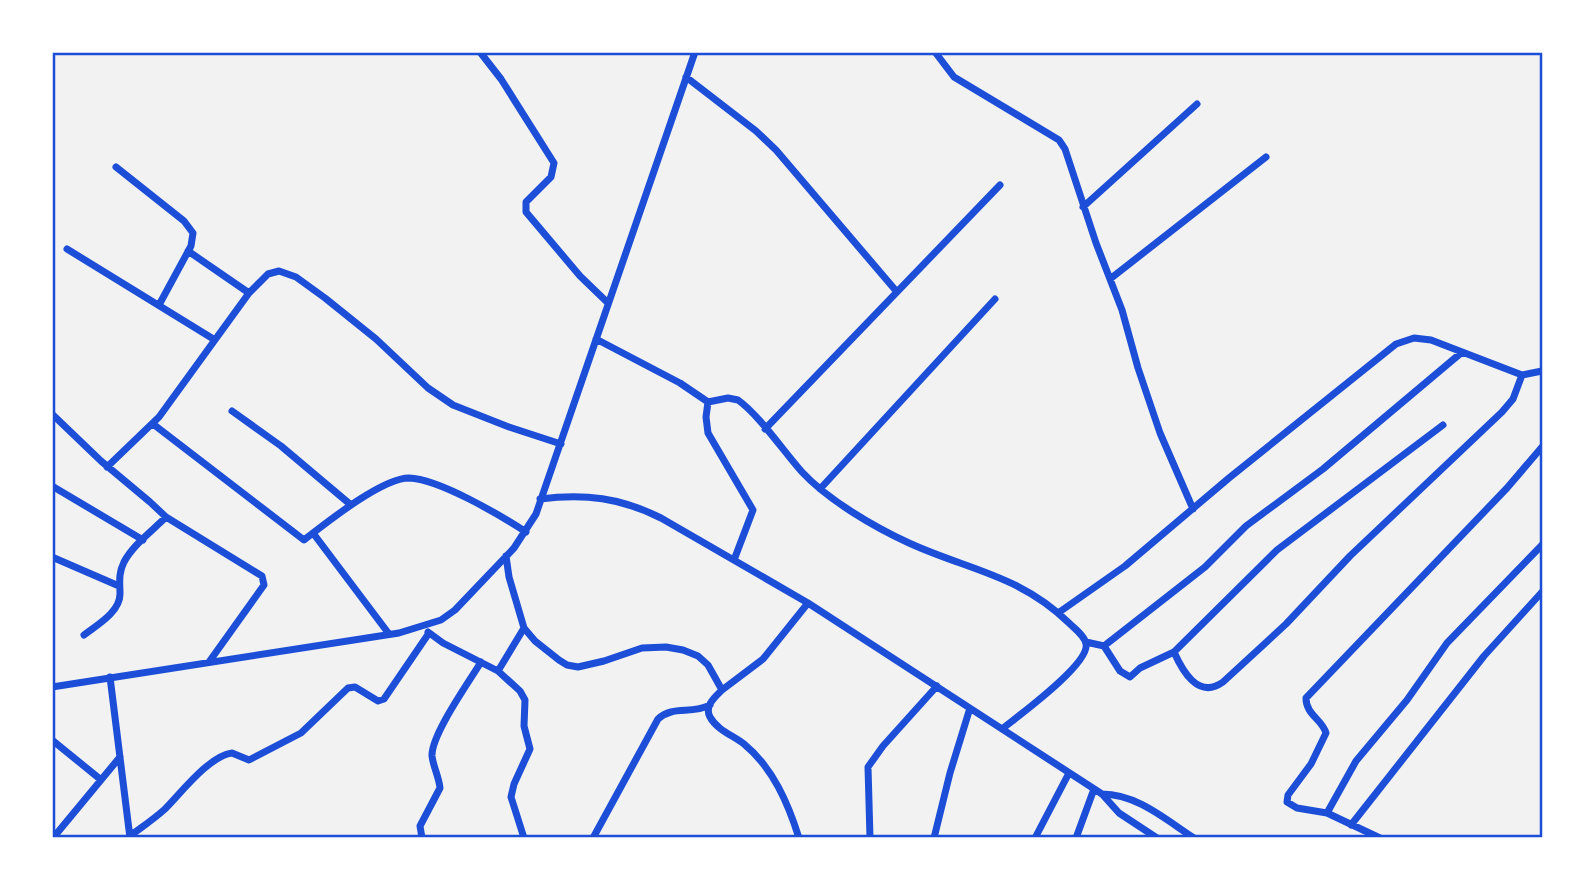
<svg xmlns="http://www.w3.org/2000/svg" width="1595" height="890" font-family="'Fira Sans Condensed',sans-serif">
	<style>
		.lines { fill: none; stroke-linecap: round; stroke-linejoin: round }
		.minor { stroke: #1d4ed8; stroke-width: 7 }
		.neatline { fill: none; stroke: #1d4ed8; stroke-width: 2.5 }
	</style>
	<rect width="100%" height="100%" fill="#f2f2f2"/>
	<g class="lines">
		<path class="minor" d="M480,52L501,79L554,163L551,177L526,202V212L580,276L608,303
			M935,52L954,77L1059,140L1065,149L1096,243L1122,310L1138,368L1160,433L1193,509
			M686,77L756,131L776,150L897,292
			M116,167L184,221L193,233L191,246L159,305
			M1083,207L1197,104
			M67,249L215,340
			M188,251L249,293
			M1110,279L1266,157
			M596,339L680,383L708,402L728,398L738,400C759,415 784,452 802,472C828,500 874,527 909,543C968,570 1020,575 1069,623C1075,629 1085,636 1086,644C1090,664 1018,716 1002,729
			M708,402L706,417L708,433L753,510L734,560
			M232,411L281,446L351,505
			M52,414L101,461L150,502L166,517L262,576L264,585L209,662
			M153,424L304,540C326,523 382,478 409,478C439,479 500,515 526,532
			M765,429L1000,185
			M107,467L159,417L249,293L268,274L279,271L296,277L325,298L376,339L428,388L453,405L509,427L561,444
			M52,486L143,540
			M820,489L995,299
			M540,499C585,493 621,498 661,518L808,603L1102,794L1119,813L1157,838
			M313,533L389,634
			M506,556L509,577L524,628L535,641L559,660L567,665L578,667L604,661L642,648L666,647L683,650L698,656L708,665L722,690C715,697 704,706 710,717C717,730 734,736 744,744C773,768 788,803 799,838
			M52,557L119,586
			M1058,613L1125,566L1229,478L1396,344L1414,338L1431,340L1522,375L1542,371
			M428,632L443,643L498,671L520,691L525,700L524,726L530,749L514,784L511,797L524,838
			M84,635C97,625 120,612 120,594C120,583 118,574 124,562C133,545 152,531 166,517
			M1086,642L1104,646L1205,567L1246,526L1323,469L1461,353
			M1104,646L1120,671L1130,677L1140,668L1174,652L1277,550L1443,425
			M1174,652C1182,670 1198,700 1223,682L1286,624L1350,556L1502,412L1513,399L1522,375
			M498,671L524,628
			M110,677L130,838
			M52,687L399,633L441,620L455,610L514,548L536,514L695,52
			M722,690L763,659L808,603
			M52,740L100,779
			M1102,794C1137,794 1166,820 1194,838
			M1327,813L1356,761L1407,700L1447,643L1542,545
			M1351,825L1484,656L1542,592
			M130,836C142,827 154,819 165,809C181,793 209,756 232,753L249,760L301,733L348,688L355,687L378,701L384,699L429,633
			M53,838L120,757
			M422,838L420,826L440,788C439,777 433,766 432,756C431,735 469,682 481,662
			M593,838L658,719C673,705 691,715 710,705
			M870,838L868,767L883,746L937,686
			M934,838L950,773L970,708
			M1035,838L1069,773
			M1076,838L1094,789
			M1380,838L1327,813L1297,808L1287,802L1288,795L1311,764L1326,733C1322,719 1306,715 1306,698L1507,488L1542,447"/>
	</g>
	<rect width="1595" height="890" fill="none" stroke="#ffffff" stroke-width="108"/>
	<rect x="54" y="54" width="1487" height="782" class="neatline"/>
</svg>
